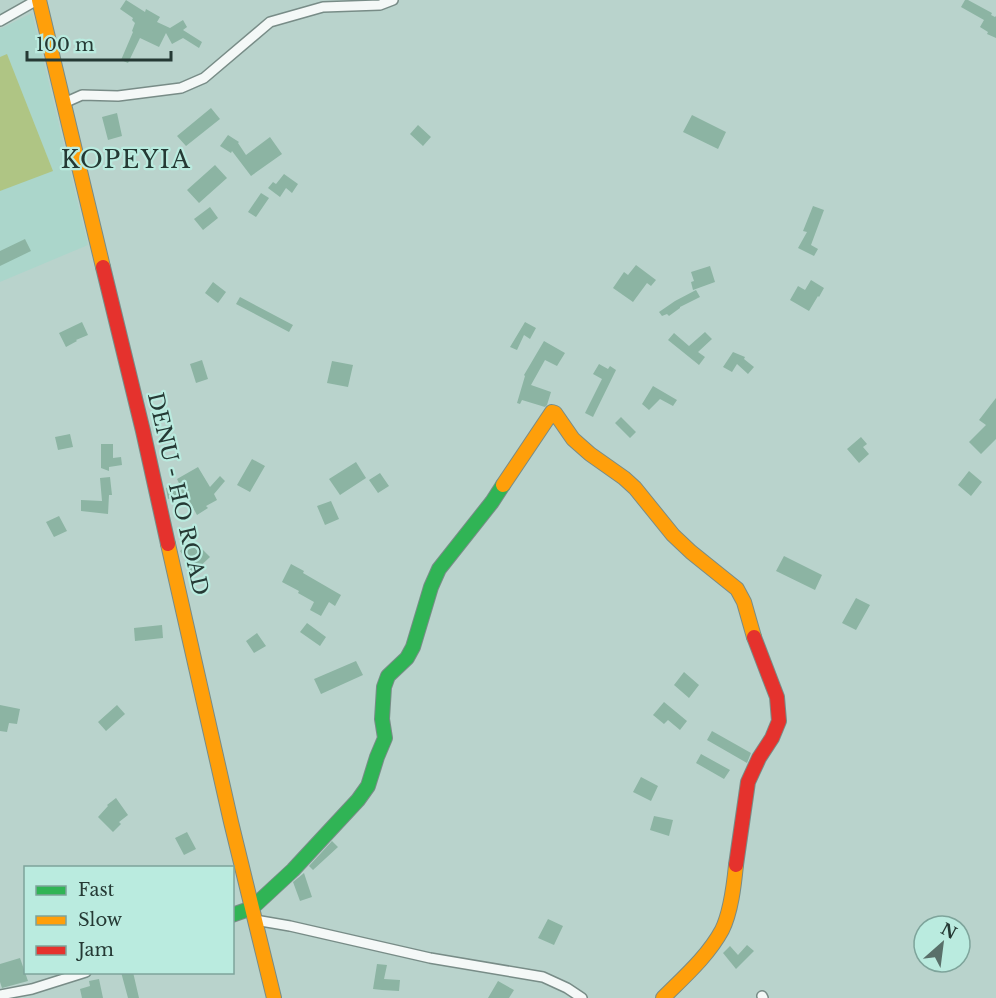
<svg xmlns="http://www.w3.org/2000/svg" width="996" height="998" font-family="'Libre Baskerville',serif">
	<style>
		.built { fill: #abd6cb }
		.green { fill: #afc584 }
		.building { fill: #8cb4a3 }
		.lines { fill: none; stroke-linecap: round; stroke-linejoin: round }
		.street-casing { stroke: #788c87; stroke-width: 12 }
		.fast-casing { stroke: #788c87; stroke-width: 16 }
		.slow-casing { stroke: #788c87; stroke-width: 16 }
		.jam-casing { stroke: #788c87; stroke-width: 16 }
		.street { stroke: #f4f8f7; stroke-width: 9 }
		.fast { stroke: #30b455; stroke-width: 14 }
		.slow { stroke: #ff9f0a; stroke-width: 14 }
		.jam { stroke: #e5322d; stroke-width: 14 }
		.labels { text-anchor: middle; stroke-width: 4.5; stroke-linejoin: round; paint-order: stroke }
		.street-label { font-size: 21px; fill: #253934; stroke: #baebdf }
		.quarter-label { font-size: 24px; letter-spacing: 1.5px; fill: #253934; stroke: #baebdf }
	</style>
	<rect width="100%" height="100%" fill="#b9d3cc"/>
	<path class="built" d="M32,13L88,245L0,282V29Z"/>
	<path class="green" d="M7,54L53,171L0,191V57Z"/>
	<path class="building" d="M126,0L145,12L146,9L160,17L157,22L170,28L183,20L187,27L183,30L202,42L199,48L183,38L172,44L166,33L159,47L140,38L128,63L121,60L133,32L132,31L135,23L132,20L133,18L120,9Z
		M965,0H968L992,13L991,15L995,17L996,16V38L987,34L988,32L980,27L984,20L961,7Z
		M211,108L220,119L186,146L177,136Z
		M117,113L122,136L108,140L102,117Z
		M692,115L726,132L718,149L683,132Z
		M418,125L431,137L423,146L410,134Z
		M228,135L239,142L238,143L246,155L270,137L282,154L251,176L232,151L231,153L220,146Z
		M215,165L227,178L199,203L187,190Z
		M284,174L298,184L292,193L286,188L280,197L268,188L273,182L276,184Z
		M261,193L269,198L256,217L248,212Z
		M813,206L824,210L811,245L818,249L814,256L798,248L807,232L803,231Z
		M210,207L218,218L203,230L194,219Z
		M25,239L31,251L0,266V251Z
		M636,265L656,280L651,286L647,283L633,302L613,288L624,272L628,275Z
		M710,266L715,282L693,290L691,282L694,281L691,272Z
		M811,280L824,288L819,297L818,296L809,311L790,300L798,286L805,290Z
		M213,282L226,292L218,303L205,293Z
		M696,290L700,297L680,307V308L669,316L667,314L662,316L659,312L675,301Z
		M240,297L293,325L289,332L236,304Z
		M82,322L88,335L76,340L77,341L66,347L59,333Z
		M525,322L536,328L530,339L524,335L517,350L510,347Z
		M705,332L712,339L698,352L705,357L699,365L668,340L674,333L689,346Z
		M544,341L565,353L557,366L545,360L531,385L551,392L547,405L545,407L522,400L520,404L517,403L525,376L524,375Z
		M733,352L745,357L744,359L754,367L748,374L737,364L732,372L723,367Z
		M202,360L208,379L196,383L190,364Z
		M332,361L353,365L348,387L327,383Z
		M599,364L608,369L610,366L616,370L593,417L585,413L602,379L593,374Z
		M653,386L677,400L673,406L660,399L649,410L642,404Z
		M996,398V439L981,454L969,442L986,425L979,420Z
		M621,417L636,432L630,438L615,423Z
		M70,434L73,447L58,450L55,437Z
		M861,437L867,444L863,447L869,454L859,463L847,449Z
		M101,444H113V458L121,457L122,465L109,467V471L101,468Z
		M252,459L265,466L250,492L237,485Z
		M356,462L366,478L340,495L329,479Z
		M198,467L210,487L220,476L225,481L214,494L217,500L206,506L208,508L197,515L185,493L168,499L166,488L179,483L177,479Z
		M969,471L982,482L971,496L958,485Z
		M380,473L389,486L378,493L369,480Z
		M110,477L112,495H109L108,514L81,511V500L102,501L100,478Z
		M331,501L339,519L325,525L317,506Z
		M59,516L67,531L54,537L46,522Z
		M191,542L198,552L202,549L210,557L193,573L185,565L188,562L180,551Z
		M784,556L822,575L815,590L776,571Z
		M291,564L304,571L303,573L341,595L335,606L329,602L321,616L310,610L314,602L298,593L299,591L282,582Z
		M856,598L870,605L856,630L842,623Z
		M307,623L326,637L320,646L300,632Z
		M162,625L163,638L135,641L134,628Z
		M257,633L266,646L254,653L246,641Z
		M356,661L363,675L321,694L314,679Z
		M684,672L699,685L689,698L674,685Z
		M664,702L687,721L680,730L668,720L664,724L653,715Z
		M0,705L20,709L17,724L9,723L7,732L0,731Z
		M117,705L125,714L106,731L98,722Z
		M712,731L751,753L747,763L707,740Z
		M701,754L730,770L724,779L696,763Z
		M641,777L658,786L651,801L633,792Z
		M116,798L128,815L119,822L121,824L113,832L98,817L108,806L107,805Z
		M654,816L673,820L669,836L650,830Z
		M187,832L196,849L184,855L175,838Z
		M332,841L338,847L313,870L309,866Z
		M304,873L312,897L300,901L293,882Z
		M548,919L563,926L554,945L538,938Z
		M747,945L754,951L736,969L723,953L730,946L738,955Z
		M20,958L28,981L2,988L0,982V964Z
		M377,964L387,965L384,979L400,980L399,991L382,990L373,989Z
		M121,972H133L139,998H128Z
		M99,979L103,998H82L80,989L90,986L89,981Z
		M498,981L514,990L509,998H488Z"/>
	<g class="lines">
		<defs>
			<path id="street" d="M0,21L37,0
				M64,103L82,95L118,96L181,88L204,78L270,22L323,7L380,5L393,0
				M255,920L290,926L430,958L543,977L567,988L582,998
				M0,995L32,989L86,972
				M762,996L763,998"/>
			<path id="fast" d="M232,915L252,908L293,870L358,800L368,786L377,757L385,738L382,719L384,687L388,676L407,658L413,647L431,587L439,569L492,502L503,485"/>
			<path id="slow" d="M39,0L103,267
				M503,485L552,412L555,413L573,439L590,454L624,478L635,488L673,535L691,552L737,589L744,602L754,637
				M168,544L231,822L274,998
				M663,998C684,977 708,956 722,930C731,912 734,885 736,865"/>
			<path id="jam" d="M103,267L143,431L168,544
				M736,865L748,782L759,758L772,738L779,721L777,697L754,637"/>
		</defs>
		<use href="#street" class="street-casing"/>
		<use href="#fast" class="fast-casing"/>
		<use href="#slow" class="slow-casing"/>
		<use href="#jam" class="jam-casing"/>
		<use href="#street" class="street"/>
		<use href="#fast" class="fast"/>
		<use href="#slow" class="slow"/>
		<use href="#jam" class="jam"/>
	</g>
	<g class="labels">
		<g class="street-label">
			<text transform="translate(178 494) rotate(77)" y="7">DENU - HO ROAD</text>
		</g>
		<g class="quarter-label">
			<text x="126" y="168">KOPEYIA</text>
		</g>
	</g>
	<rect x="24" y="866" width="210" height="108" fill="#baebdf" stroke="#7ea49b" stroke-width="1.5"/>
	<rect x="36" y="886" width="30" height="9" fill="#30b455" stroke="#7ea49b" stroke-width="1.5"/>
	<text x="78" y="896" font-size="18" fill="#253934">Fast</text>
	<rect x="36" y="916" width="30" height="9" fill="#ff9f0a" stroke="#7ea49b" stroke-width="1.5"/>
	<text x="78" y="926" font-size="18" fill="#253934">Slow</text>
	<rect x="36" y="946" width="30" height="9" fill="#e5322d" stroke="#7ea49b" stroke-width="1.5"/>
	<text x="78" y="956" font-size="18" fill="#253934">Jam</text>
	<g transform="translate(942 944) rotate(28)"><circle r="28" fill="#baebdf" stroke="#7ea49b" stroke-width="1.5"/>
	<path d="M0-4.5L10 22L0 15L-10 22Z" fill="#596f69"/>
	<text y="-9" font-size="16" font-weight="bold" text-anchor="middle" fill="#253934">N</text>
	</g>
	<path d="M27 51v9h144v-9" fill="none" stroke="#253934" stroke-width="3"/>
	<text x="36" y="51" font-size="18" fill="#253934" stroke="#baebdf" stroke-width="4.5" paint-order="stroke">100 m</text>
</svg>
